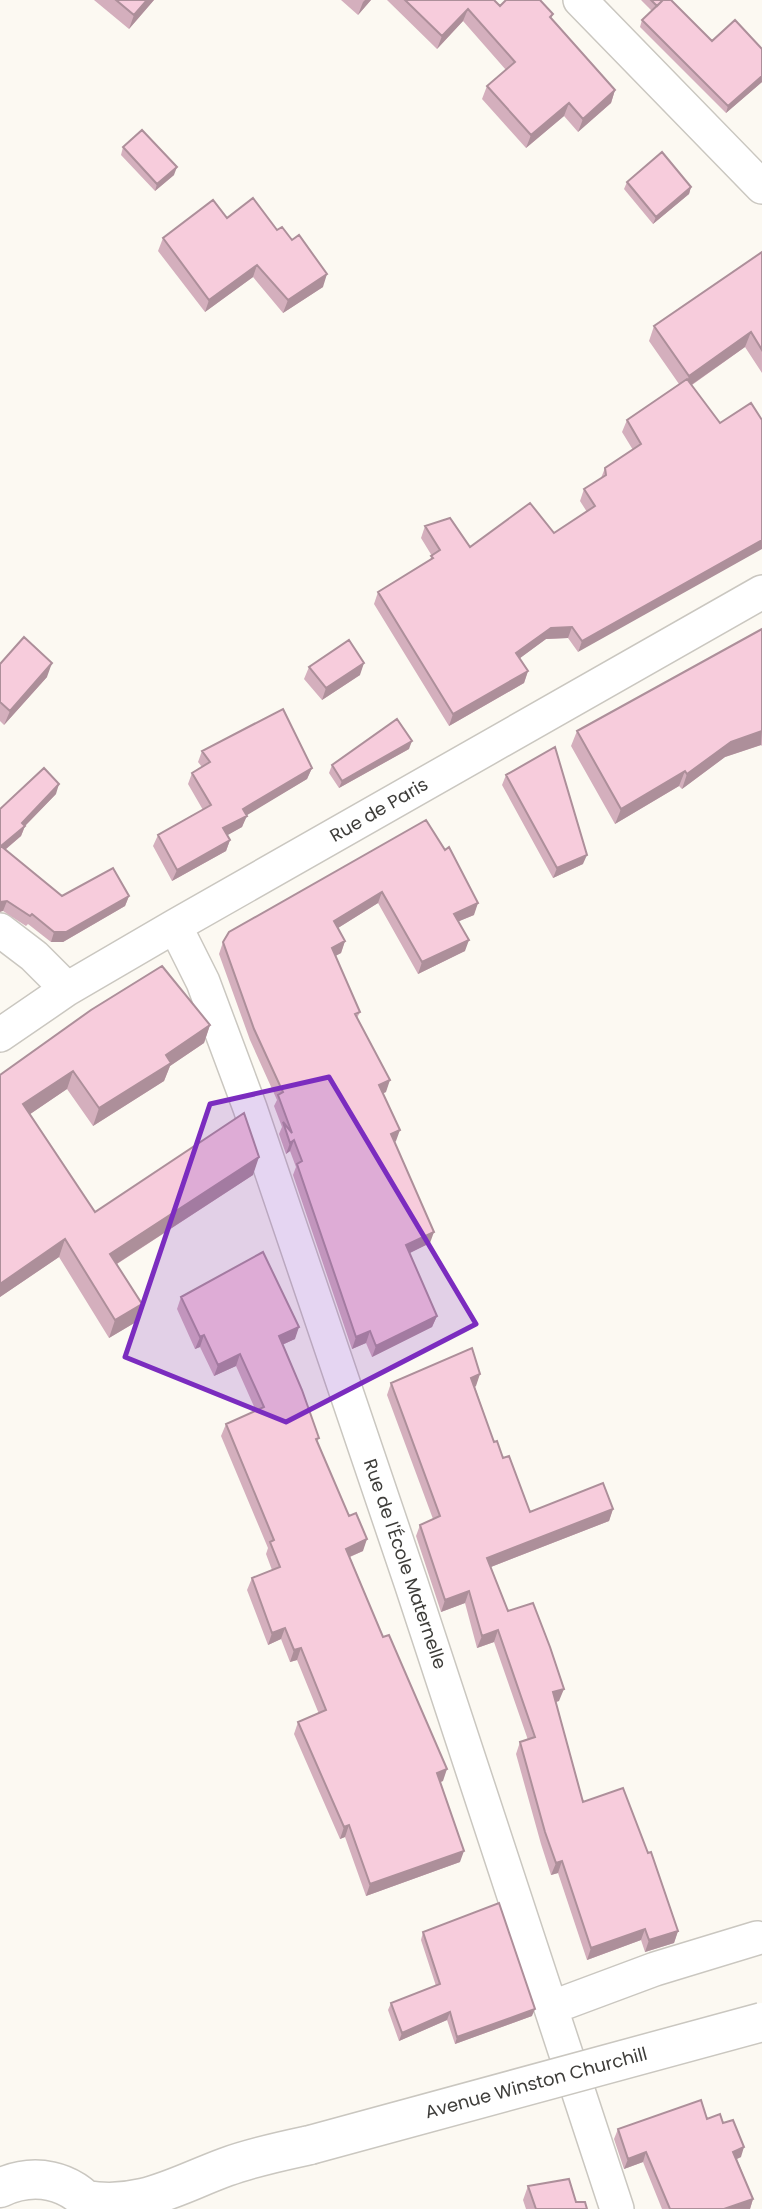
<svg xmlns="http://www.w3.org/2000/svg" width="762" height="2209" font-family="Poppins,sans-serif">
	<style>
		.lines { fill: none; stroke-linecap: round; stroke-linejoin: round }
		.minor-casing { stroke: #cac7c0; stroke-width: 36 }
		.secondary-casing { stroke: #cac7c0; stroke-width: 41 }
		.minor { stroke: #fff; stroke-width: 33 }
		.secondary { stroke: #fff; stroke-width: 38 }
		.secondary-bridge-casing { stroke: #cac7c0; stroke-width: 41; stroke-linecap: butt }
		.secondary-bridge { stroke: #fff; stroke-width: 38 }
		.wall { fill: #d4afbd }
		.shaded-wall { fill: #ad8f9a }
		.building { fill: #f7ccdc; stroke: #ad8f9a; stroke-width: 2 }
		.marked { fill: #7b2cbf; fill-opacity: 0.2; stroke: #7b2cbf; stroke-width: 5; stroke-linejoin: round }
		.labels { text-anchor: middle; stroke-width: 7; stroke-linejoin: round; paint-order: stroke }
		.street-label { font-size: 18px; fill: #3e3d3a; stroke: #fff }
	</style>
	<rect width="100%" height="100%" fill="#fcf9f2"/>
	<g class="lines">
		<defs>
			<path id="minor" d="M580,0L762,187
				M175,926L203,982L250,1108L411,1583L617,2209
				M0,930L34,956L67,989
				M0,1035L67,989L175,926L762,592
				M553,2007L655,1969L757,1938"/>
			<path id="secondary" d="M0,2188C34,2172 70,2179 94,2209
				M86,2200C141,2209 177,2185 226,2167C253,2157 282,2151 310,2145"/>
		</defs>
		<use href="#minor" class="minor-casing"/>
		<use href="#secondary" class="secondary-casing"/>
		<use href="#minor" class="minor"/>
		<use href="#secondary" class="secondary"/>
		<defs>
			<path id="secondary-bridge" d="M310,2145L762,2022"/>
		</defs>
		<use href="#secondary-bridge" class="secondary-bridge-casing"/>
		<use href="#secondary-bridge" class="secondary-bridge"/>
	</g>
	<path class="wall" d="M94,0H154L129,29Z
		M341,0H371L358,15Z
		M387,0H494L500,6L553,14L551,19L615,90L611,103L578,132L564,116L526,148L482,99L487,86L506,70L463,21L437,49Z
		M641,0H671L712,41L762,49V82L726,113L640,27L642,20L652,11Z
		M123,147L174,175L155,191L121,155Z
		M627,182L691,187L689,194L653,224L624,189Z
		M227,218L323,287L283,313L253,277L205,312L158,251L163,238Z
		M762,252V373L745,347L692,385L578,652L568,638L546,639L520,658L528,671L524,683L449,726L374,604L378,592L430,560L432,556L421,538L425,526L470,547L554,533L587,512L580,501L584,489L601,478L605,468L633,450L622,432L627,420L679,384L649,341L654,326Z
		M762,629V746L761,745L725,757L682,789L679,786L615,824L571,746L577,731Z
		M0,664L47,677L4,725L0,721Z
		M309,667L360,675L322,700L304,679Z
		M409,749L339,788L329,773L332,765Z
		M202,751L312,768L307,779L246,815L242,827L227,835L230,840L226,851L172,881L153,846L158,835L203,810L188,784L192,773L202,767L198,762Z
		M506,775L583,864L553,878L502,785Z
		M56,794L25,826L21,836L5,850L62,896H129L125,906L63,942H51L28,924L26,926L3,911L0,809Z
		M426,820L474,915L459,921L465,951L418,974L378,903L338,928L345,941L341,953L335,956L360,1012L357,1018L386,1092L383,1093L396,1141L395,1142L430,1243L409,1253L437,1316L432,1327L372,1357L366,1343L352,1349L293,1175L296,1167L290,1151L286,1154L279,1134L282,1127L274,1106L277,1100L250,1040L219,954L223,942Z
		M210,1025L204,1043L170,1066L164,1081L93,1126L67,1089L30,1114L95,1212L253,1175L117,1264L136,1322L109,1338L59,1257L0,1297V1075Z
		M181,1297L295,1339L282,1345L319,1438L317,1442L363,1551L350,1557L443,1781L440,1782L460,1862L366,1896L345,1837L340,1839L294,1734L298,1722L319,1714L297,1660L290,1662L281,1639L268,1645L247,1590L252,1578L272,1570L266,1554L268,1548L221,1436L226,1424L256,1411L236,1366L214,1376L200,1347L195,1349L177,1309Z
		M391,1383L476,1386L475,1387L494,1442L530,1512L613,1509L609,1521L491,1567L508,1611L559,1701L555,1702L583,1802L678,1931L674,1943L645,1952L641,1940L587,1960L558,1873L551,1875L541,1844L516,1754L520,1742L528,1740L494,1642L477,1648L465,1603L441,1612L416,1536L420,1525L433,1519L387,1395Z
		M423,1932L532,2016L455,2044L447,2020L399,2041L388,2010L391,2003L436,1986L421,1940Z
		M707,2119L723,2123L741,2157L737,2159L753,2199L750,2209H662L643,2162L624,2169L614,2139L618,2129Z
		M528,2186L576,2202L587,2209H526L523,2200Z"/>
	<path class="shaded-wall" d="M147,0H154L129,29L134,15Z
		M365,0H371L358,15L363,2Z
		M468,9L463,21L437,49L442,36Z
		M762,76V82L726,113L728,106Z
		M615,90L611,103L578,132L583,119Z
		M569,103L564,116L526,148L531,135Z
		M177,167L174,175L155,191L157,184Z
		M691,187L689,194L653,224L656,217Z
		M257,265L253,277L205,312L209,300Z
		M327,274L323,287L283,313L288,300Z
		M751,332L745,347L684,390L689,376Z
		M762,540V549L578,652L582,641Z
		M572,627L568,638L546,639L512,664L516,653L551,628Z
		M52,663L47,677L4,725L10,711Z
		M364,663L360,675L322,700L326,688Z
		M528,671L524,683L449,726L453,714Z
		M762,731L761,745L725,757L682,789L687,774L731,742Z
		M412,741L409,749L339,788L342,781Z
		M312,768L307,779L239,820L243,809Z
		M685,771L679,786L615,824L621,809Z
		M59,784L56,794L23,828L25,826L21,836L0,854L1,846L22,823Z
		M247,816L242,827L219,840L223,828Z
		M230,840L226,851L172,881L177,870Z
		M587,855L583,864L553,878L557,868Z
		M382,892L378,903L330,933L334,921Z
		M129,896L125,906L63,942H51L54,932Z
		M7,901L3,911L0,912V902Z
		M478,903L474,915L450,925L454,914Z
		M469,940L465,951L418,974L422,962Z
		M345,941L341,953L328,960L332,948Z
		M210,1025L204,1043L170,1066L164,1081L93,1126L99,1108L166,1055Z
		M73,1071L67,1089L17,1123L23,1104Z
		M390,1080L386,1092L375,1097L379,1085Z
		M400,1130L396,1141L387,1145L391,1134Z
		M294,1140L290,1151L286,1154L290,1143Z
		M259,1157L253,1175L104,1272L110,1254Z
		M434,1232L430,1243L402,1257L406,1245Z
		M65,1239L59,1257L0,1297V1284Z
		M142,1304L136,1322L109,1338L115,1320Z
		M437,1316L432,1327L372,1357L376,1346Z
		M299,1327L295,1339L275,1348L279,1336Z
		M370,1331L366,1343L352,1349L356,1337Z
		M204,1335L200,1347L195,1349L200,1337Z
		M240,1354L236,1366L214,1376L218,1365Z
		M480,1374L476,1386L467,1390L471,1378Z
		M613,1509L609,1521L483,1570L487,1558Z
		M367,1539L363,1551L342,1560L346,1549Z
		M469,1591L465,1603L441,1612L445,1600Z
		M285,1628L281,1639L268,1645L272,1633Z
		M498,1630L494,1642L477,1648L482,1636Z
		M301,1648L297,1660L290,1662L294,1650Z
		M564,1689L559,1701L549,1704L553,1692Z
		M447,1769L443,1781L433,1785L437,1773Z
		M349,1825L345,1837L340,1839L344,1827Z
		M464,1851L460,1862L366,1896L370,1884Z
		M562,1861L558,1873L551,1875L556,1863Z
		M645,1929L641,1940L587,1960L591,1948Z
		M678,1931L674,1943L645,1952L649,1940Z
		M535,2009L532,2016L455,2044L457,2037Z
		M450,2012L447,2020L399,2041L402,2033Z
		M744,2147L741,2157L730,2162L733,2152Z
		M646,2152L643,2162L624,2169L628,2159Z
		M753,2199L750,2209H724Z"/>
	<path class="building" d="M116,0H147L134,15Z
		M405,0H494L500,6L506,0H540L553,14L550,17L615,90L583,119L569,103L531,135L487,86L515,62L468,9L442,36Z
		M651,0H663L657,6Z
		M663,0H671L712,41L735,20L762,49V76L728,106L642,20Z
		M142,130L177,167L157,184L123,147Z
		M662,152L691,187L656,217L627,182Z
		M253,198L277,230L282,227L292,240L299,235L327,274L288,300L257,265L209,300L163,238L213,200L227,218Z
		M762,252V350L751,332L689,376L654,326Z
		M687,379L720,423L751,403L762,420V540L582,641L572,627L551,628L516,653L528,671L453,714L378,592L433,558L431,556L440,550L425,526L450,518L470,547L530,503L554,533L595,506L584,489L606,475L605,468L641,444L627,420Z
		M762,629V731L731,742L687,774L685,771L621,809L577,731Z
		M24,637L52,663L10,711L0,702V664Z
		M349,640L364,663L326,688L309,667Z
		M283,709L312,768L243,809L247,816L223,828L230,840L177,870L158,835L211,805L192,773L210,762L202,751Z
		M397,719L412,741L342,781L332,765Z
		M555,747L587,855L557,868L506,775Z
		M44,768L59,784L22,823L25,826L1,846L62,896L113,868L129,896L66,932H54L32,914L30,916L7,901L0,902V809Z
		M426,820L445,850L449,847L478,903L454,914L469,940L422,962L382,892L334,921L345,941L332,948L360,1012L355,1014L390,1080L379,1085L400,1130L391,1134L434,1232L406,1245L437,1316L376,1346L370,1331L356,1337L297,1164L302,1161L294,1140L290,1143L283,1122L292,1133L278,1095L283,1092L254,1029L223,942L229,932Z
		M162,966L210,1025L166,1055L171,1063L99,1108L73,1071L23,1104L95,1212L244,1113L259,1157L110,1254L142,1304L115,1320L65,1239L0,1284V1075L91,1010Z
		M263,1252L299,1327L279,1336L302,1390L319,1438L316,1439L349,1516L356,1513L367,1539L346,1549L383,1637L389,1635L447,1769L437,1773L464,1851L370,1884L349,1825L344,1827L298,1722L326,1710L301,1648L294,1650L285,1628L272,1633L252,1578L280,1567L270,1542L274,1540L226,1424L264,1407L240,1354L218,1365L204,1335L200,1337L181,1297Z
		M472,1348L480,1374L471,1378L494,1442L497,1441L503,1458L509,1456L530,1512L603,1483L613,1509L487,1558L508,1611L533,1603L550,1647L564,1689L553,1692L583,1802L623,1788L648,1853L651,1852L678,1931L649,1940L645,1929L591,1948L562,1861L556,1863L545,1832L520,1742L535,1737L498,1630L482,1636L469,1591L445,1600L420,1525L440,1516L391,1383Z
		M499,1903L535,2009L457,2037L450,2012L402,2033L391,2003L440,1984L423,1932Z
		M701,2100L707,2119L720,2114L723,2123L733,2120L744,2147L733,2152L753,2199L724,2209H670L646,2152L628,2159L618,2129Z
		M569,2179L576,2202H585L587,2209H536L528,2186Z"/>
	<path class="marked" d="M329,1077L476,1324L286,1422L125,1357L210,1104Z"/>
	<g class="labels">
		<g class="street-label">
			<text transform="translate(379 810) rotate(-30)" y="6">Rue de Paris</text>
			<text transform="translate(405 1564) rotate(71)" y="6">Rue de l'École Maternelle</text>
			<text transform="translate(536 2083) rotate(-15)" y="6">Avenue Winston Churchill</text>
		</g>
	</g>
</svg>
